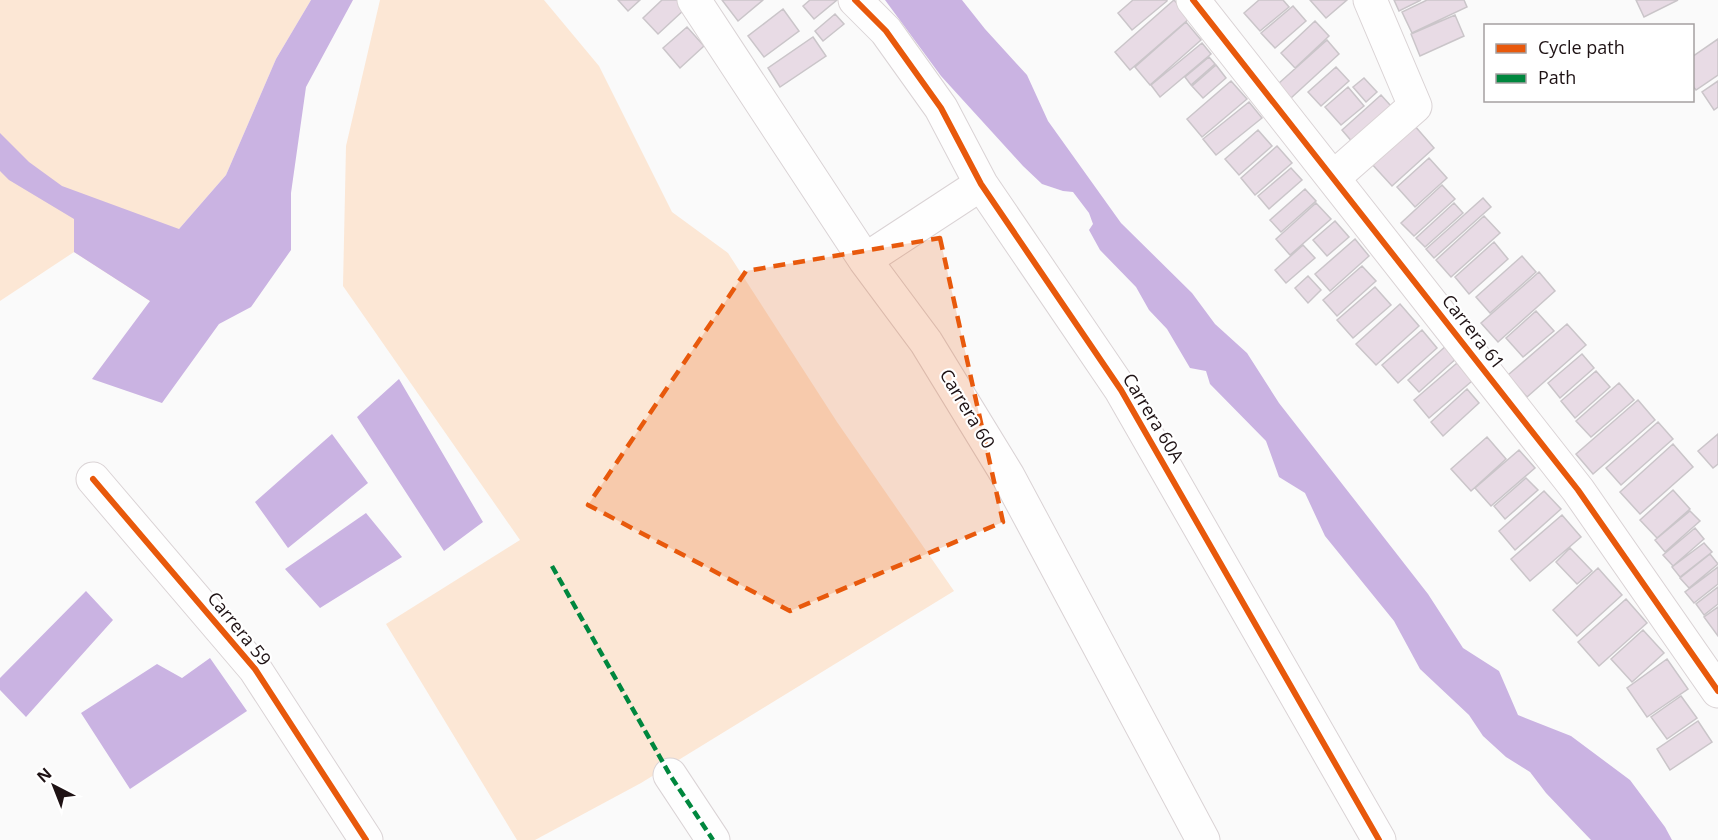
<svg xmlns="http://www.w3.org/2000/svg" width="1718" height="840" font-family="'Open Sans',sans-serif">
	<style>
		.green { fill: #fce7d5 }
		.water { fill: #cab3e2 }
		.building { fill: #e8dbe5; stroke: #cac5c9; stroke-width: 1.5 }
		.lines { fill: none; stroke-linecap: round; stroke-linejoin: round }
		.minor-casing { stroke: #dad3d5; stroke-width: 35 }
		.minor { stroke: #fefefe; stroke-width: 33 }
		.quiet { stroke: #00873e; stroke-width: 4.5; stroke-dasharray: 9 4.5; stroke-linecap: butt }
		.cycleway-casing { stroke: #fff; stroke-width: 10 }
		.cycleway { stroke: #e8590c; stroke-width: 6 }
		.marked { fill: #e8590c; fill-opacity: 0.2; stroke: #e8590c; stroke-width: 4.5; stroke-dasharray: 12 8; stroke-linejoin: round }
		.labels { text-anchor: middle; stroke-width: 4.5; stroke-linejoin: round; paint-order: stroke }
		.street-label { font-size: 18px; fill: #1e1214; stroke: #fff }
	</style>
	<rect width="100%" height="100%" fill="#fafafa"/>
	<path class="green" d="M0,0H311L276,59L226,175L179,229L150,301L74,252L0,301Z
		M380,0H544L599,66L672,212L728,253L837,422L954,591L641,783L535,840H517L386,624L520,540L343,286L346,146Z"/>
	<path class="water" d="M311,0H353L306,87L291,193V250L251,307L219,324L162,403L92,379L150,301L74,252V219L9,180L0,171V133L29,162L62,186L179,229L226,175L276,59Z
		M885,0H962L985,29L1027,75L1048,121L1121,223L1192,293L1215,324L1247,353L1279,403L1428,594L1463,648L1499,671L1518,715L1571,736L1630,780L1665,827L1672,840H1591L1546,793L1530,772L1506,757L1483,736L1469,715L1420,669L1394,621L1325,536L1305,493L1279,477L1266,441L1210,384L1206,371L1190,368L1167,329L1149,310L1136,287L1100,250L1089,230L1093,224L1089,213L1073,192L1063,191L1042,184L1023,166L941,76Z
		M399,379L483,522L444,551L357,417Z
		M332,434L368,483L288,548L255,502Z
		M366,513L402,557L320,608L285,569Z
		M86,591L113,620L26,717L0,690V678Z
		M210,658L247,711L130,789L81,713L157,664L182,678Z"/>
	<path class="building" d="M618,0H640L628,11Z
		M662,0H677L685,9L658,34L643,18Z
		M722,0H763L738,21Z
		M810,0H837L814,19L803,6Z
		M1133,0H1167V1L1132,30L1118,13Z
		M1174,0L1190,18L1130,70L1115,52Z
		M1259,0H1283L1289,7L1260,31L1244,13Z
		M1310,0H1347L1326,18Z
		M1394,0H1421L1399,11Z
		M1427,0H1464L1467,7L1412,33L1402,12Z
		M1636,0H1678L1644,17Z
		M1293,6L1306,21L1275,48L1261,33Z
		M783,9L799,31L764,57L748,36Z
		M835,14L844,24L823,41L815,31Z
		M1455,15L1464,36L1420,56L1411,34Z
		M1315,21L1329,36L1295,68L1281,53Z
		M1186,22L1201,40L1150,85L1135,67Z
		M687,27L704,46L680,68L663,48Z
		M813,37L826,56L780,87L768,68Z
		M1718,39V75L1696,90L1692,85V57Z
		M1327,40L1339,54L1291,98L1278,84Z
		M1202,43L1211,54L1160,97L1151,85Z
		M1209,57L1215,64L1191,85L1185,77Z
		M1216,65L1226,78L1203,98L1192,86Z
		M1336,67L1349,81L1321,106L1308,92Z
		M1364,78L1377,92L1366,102L1353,87Z
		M1231,81L1247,99L1202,137L1187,119Z
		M1718,81V107L1714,110L1702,92Z
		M1348,87L1364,106L1341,125L1325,107Z
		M1381,95L1400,116L1360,151L1342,130Z
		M1249,102L1262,118L1216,155L1203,139Z
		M1414,125L1434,148L1392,186L1371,163Z
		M1258,130L1272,146L1239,175L1225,159Z
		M1277,146L1292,163L1255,195L1241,178Z
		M1429,158L1447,178L1415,207L1397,187Z
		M1291,168L1302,180L1269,209L1258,196Z
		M1442,185L1455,199L1414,236L1401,223Z
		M1305,189L1316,201L1281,232L1270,220Z
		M1483,198L1491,207L1434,258L1426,249Z
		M1316,203L1331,219L1290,255L1276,239Z
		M1454,203L1463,213L1425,247L1416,238Z
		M1484,216L1500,233L1451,277L1436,260Z
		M1335,221L1349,237L1327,256L1313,240Z
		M1355,239L1369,256L1330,291L1315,274Z
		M1494,242L1508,259L1469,294L1455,277Z
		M1303,245L1315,258L1286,283L1275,270Z
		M1522,256L1536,272L1490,313L1476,297Z
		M1362,266L1376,281L1337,316L1323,300Z
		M1539,272L1555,291L1498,342L1481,323Z
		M1308,276L1321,290L1308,303L1295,288Z
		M1375,287L1391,305L1353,338L1337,320Z
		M1400,304L1419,326L1376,365L1356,344Z
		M1536,311L1554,331L1523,357L1506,338Z
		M1567,324L1586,345L1527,397L1508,375Z
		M1422,330L1437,348L1398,383L1382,365Z
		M1447,345L1458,357L1419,392L1408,380Z
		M1582,354L1594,368L1560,398L1548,383Z
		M1457,363L1472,381L1429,418L1414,400Z
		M1596,371L1610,387L1575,418L1561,401Z
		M1619,383L1634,400L1591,437L1576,421Z
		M1467,389L1479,403L1443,436L1431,422Z
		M1638,400L1655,420L1593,474L1576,454Z
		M1658,422L1673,439L1621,485L1606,468Z
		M1718,434V464L1713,468L1698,451Z
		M1487,437L1506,459L1471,491L1451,469Z
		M1673,444L1693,467L1640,514L1620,492Z
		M1519,450L1535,468L1491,506L1475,488Z
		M1526,478L1538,490L1505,519L1494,506Z
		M1673,490L1690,509L1657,538L1640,520Z
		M1544,491L1561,509L1515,550L1499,531Z
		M1690,511L1700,521L1665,552L1655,540Z
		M1562,515L1581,537L1530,581L1511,559Z
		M1695,528L1704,539L1673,566L1663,555Z
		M1704,543L1712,552L1680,577L1672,567Z
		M1570,548L1592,571L1577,584L1556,562Z
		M1710,554L1718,564L1689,588L1680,578Z
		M1718,567V584L1694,603L1685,592Z
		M1598,568L1622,595L1577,636L1553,610Z
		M1718,587V604L1704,615L1696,604Z
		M1626,599L1647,623L1599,666L1578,642Z
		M1718,607V636L1704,617Z
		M1643,630L1664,653L1632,682L1611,659Z
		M1667,659L1688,689L1647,717L1627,688Z
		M1681,696L1697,718L1667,739L1651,717Z
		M1698,721L1712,742L1670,770L1657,749Z"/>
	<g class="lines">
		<defs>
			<path id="minor" d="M694,0L865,260L926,342L1008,476L1203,840
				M855,0L886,31L941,108L981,184L1121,390L1379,840
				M1193,0L1578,490L1718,691
				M1333,178L1415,106L1370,0
				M865,260L981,184
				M93,479L255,669L366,840
				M670,775L713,840"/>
		</defs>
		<use href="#minor" class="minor-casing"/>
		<use href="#minor" class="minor"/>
		<path class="quiet" d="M552,566L670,775L713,840"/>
		<defs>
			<path id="cycleway" d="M855,0L886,31L941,108L981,184L1121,390L1379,840
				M1193,0L1578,490L1718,691
				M93,479L255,669L366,840"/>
		</defs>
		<use href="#cycleway" class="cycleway-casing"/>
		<use href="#cycleway" class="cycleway"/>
	</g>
	<path class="marked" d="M940,238L1003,522L790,611L588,505L746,271Z"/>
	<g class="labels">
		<g class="street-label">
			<text transform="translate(1473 332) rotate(52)" y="6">Carrera 61</text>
			<text transform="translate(967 409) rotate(59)" y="6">Carrera 60</text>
			<text transform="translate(1153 418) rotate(59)" y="6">Carrera 60A</text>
			<text transform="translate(239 629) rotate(51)" y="6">Carrera 59</text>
		</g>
	</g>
	<rect x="1484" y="24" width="210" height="78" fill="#ffffff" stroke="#a5a0a1" stroke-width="1.5"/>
	<rect x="1496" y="44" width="30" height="9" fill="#e8590c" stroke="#a5a0a1" stroke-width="1.5"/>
	<text x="1538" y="54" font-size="18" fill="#1e1214">Cycle path</text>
	<rect x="1496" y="74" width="30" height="9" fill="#00873e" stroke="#a5a0a1" stroke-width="1.5"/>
	<text x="1538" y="84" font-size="18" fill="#1e1214">Path</text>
	<g transform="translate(54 786) rotate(318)" stroke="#ffffff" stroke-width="4.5" paint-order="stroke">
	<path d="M0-4.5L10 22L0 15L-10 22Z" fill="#1e1214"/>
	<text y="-9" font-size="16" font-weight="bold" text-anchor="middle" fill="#1e1214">N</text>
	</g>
</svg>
